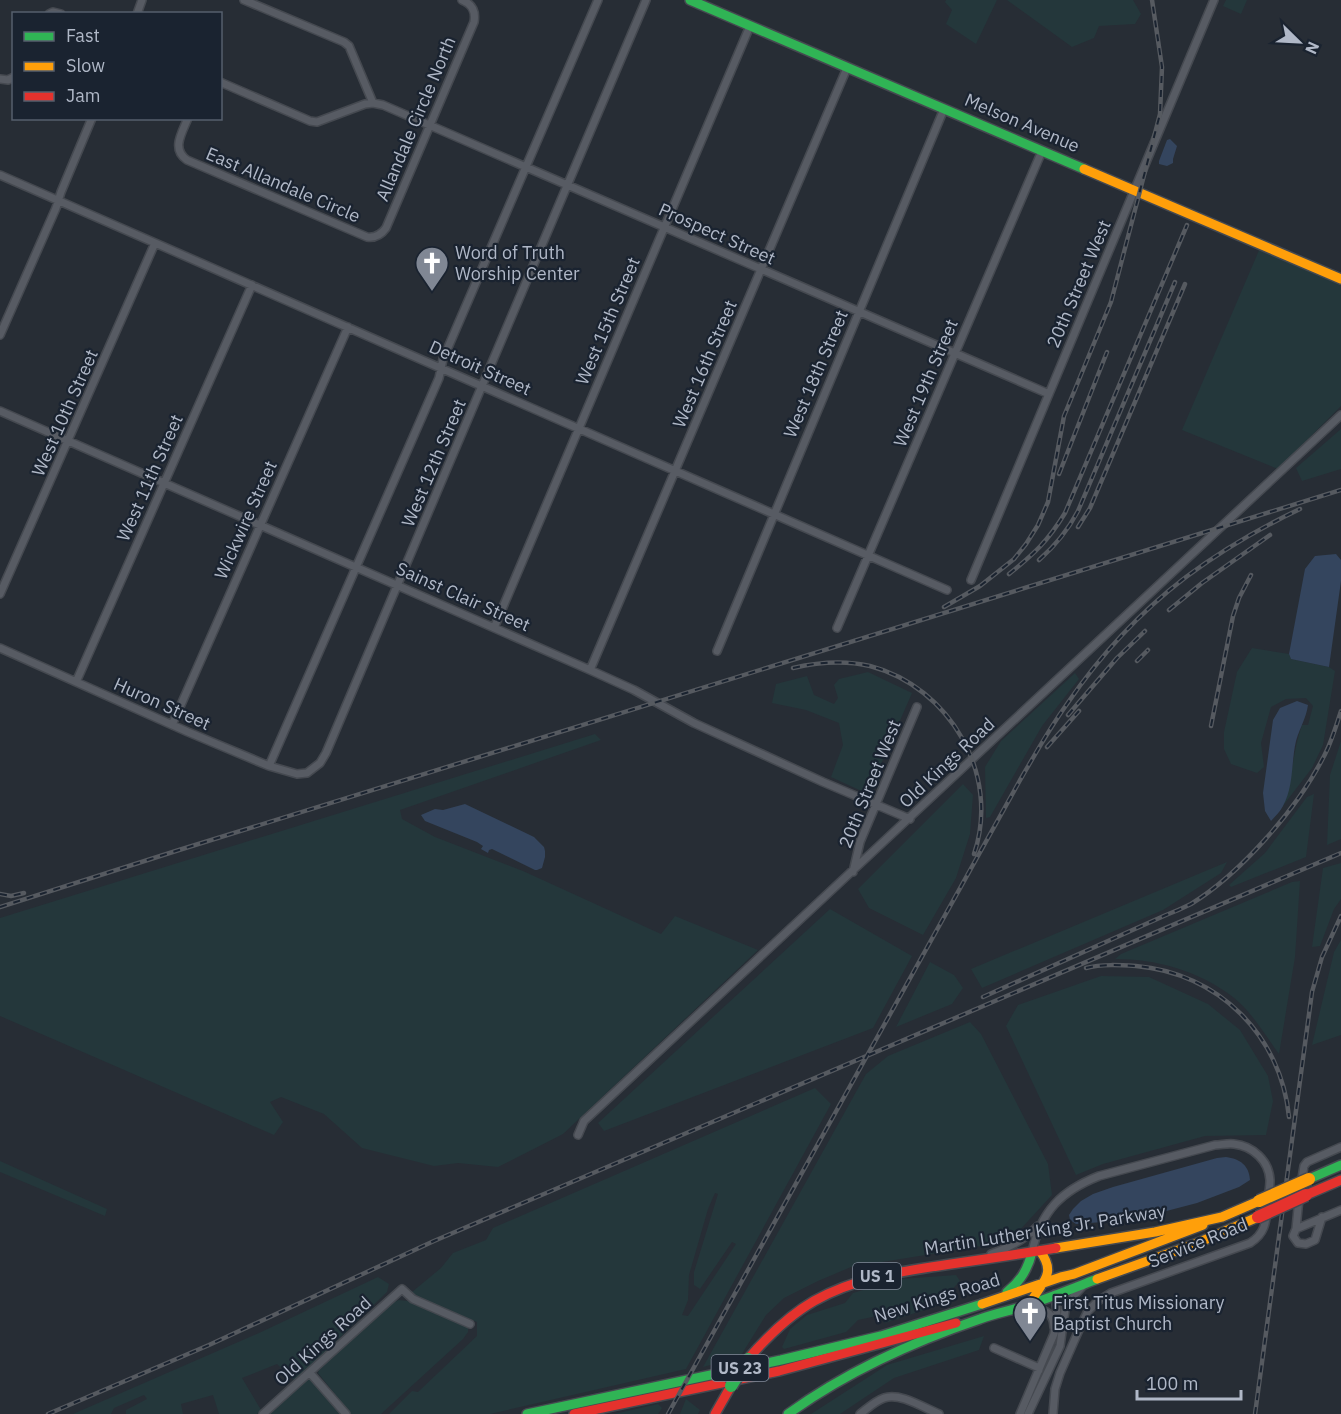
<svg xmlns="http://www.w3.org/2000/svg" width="1341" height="1414" font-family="'IBM Plex Sans',sans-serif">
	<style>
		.green { fill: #24373b; fill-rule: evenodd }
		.water { fill: #34455e }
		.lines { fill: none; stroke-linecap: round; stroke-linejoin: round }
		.street-casing { stroke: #454950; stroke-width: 10 }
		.fast-casing { stroke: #454950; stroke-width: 12 }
		.slow-casing { stroke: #454950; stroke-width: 12 }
		.jam-casing { stroke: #454950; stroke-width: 12 }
		.street { stroke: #575b63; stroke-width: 7 }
		.fast { stroke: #30b455; stroke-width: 9 }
		.slow { stroke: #ff9f0a; stroke-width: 9 }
		.jam { stroke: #e5322d; stroke-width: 9 }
		.rail-casing { stroke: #565a60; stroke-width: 4.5 }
		.rail { stroke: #1a2330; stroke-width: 2; stroke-dasharray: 7; stroke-linecap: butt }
		.fast-bridge-casing { stroke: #444851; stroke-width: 15; stroke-linecap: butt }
		.slow-bridge-casing { stroke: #444851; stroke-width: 15; stroke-linecap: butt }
		.jam-bridge-casing { stroke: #444851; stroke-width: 15; stroke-linecap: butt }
		.fast-bridge { stroke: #30b455; stroke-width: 12 }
		.slow-bridge { stroke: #ff9f0a; stroke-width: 12 }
		.jam-bridge { stroke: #e5322d; stroke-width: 12 }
		.labels { text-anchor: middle; stroke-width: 4.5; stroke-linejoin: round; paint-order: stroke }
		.shield { fill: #1a2330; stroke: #838b9a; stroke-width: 1.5 }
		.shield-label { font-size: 16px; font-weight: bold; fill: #b0b8c7 }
		.street-label { font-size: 18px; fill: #b0b8c7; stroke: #1a2330 }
		.poi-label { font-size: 18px; fill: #b0b8c7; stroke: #1a2330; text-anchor: start }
	</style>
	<rect width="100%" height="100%" fill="#272d35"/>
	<path class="green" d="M946,0H997L976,44L946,24L952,10L945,2Z
		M1007,0H1133L1141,14L1135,24L1099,26L1094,38L1072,47Z
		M1226,0H1247L1241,14L1223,6Z
		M1260,248L1341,284V406L1278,469L1182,430Z
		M1341,429V469L1302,481L1296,468Z
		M1252,648L1289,654L1291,659L1329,667L1335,671L1323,745L1312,768L1282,807C1293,780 1292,753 1302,725H1308L1313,706L1306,698L1286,699L1271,707L1261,743L1264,767L1257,773L1231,764L1224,749V732L1237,672Z
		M868,672L912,693L868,794L831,777L843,745L839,723L806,710L772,703L776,684L807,676L814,695L834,704L838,698L834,685L839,679Z
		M1075,673L1079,679L1042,726L990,817L986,818L985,767L1001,741Z
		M595,734L601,740L400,810L402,819L435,837L523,871L661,934L675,916L758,950L563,1134L498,1167L458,1163L434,1166L362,1148L324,1114L281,1097L270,1102L283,1122L274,1135L0,1016V918Z
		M1341,741V839L1327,845L1330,775Z
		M963,784L973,795L970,834L956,878L923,935L869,908L858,889Z
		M1314,794L1306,857L1231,887L1229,885L1265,853L1307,797Z
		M1227,862L1221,873L1163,910L982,988L971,969Z
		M1341,863V899L1334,909L1320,946L1312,947L1323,868Z
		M1300,881L1295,957L1279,1054C1265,1035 1252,1012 1233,997C1199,971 1157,959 1115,959L1121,954L1292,882Z
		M830,909L912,956L873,1028L604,1131L598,1123Z
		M1341,940V1035L1312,1045L1334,952Z
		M930,962L954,975L963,988L952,1004L896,1027Z
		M1101,976L1149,977L1208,1004L1240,1030L1268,1076L1273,1101L1266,1135L1205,1136L1103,1164L1076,1175L1006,1026L1018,1005Z
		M970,1022L981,1034L1048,1164L1052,1195L1017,1233L1004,1236L994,1244L851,1267L818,1281L784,1298L766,1315L740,1357L703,1367L866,1074L888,1056Z
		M815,1088L831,1104L686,1369L490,1414H389L412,1391L418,1392L477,1336V1322L416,1296L412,1292L441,1268L453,1253L486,1240L493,1228ZM715,1193L718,1194L694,1272V1285L700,1289L732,1242L736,1244L688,1316L682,1315L688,1300L689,1275L708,1209Z
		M0,1161L107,1209L105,1216L0,1172Z
		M956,1275L960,1281L936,1306L885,1323L877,1316L858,1320L846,1332L784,1349L782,1347L790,1329L807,1315L845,1303L853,1293L900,1279Z
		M378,1277L389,1284L387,1292L295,1381L277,1364L242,1378L261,1410L257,1414H219L213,1395L181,1404L183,1414H126V1410L147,1399L144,1395L114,1408L111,1414H73L259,1333Z
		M399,1300L408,1301L464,1323L468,1328V1332L463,1339L381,1414H351L318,1373L319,1370L394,1302Z
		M984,1336L979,1350L894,1378L840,1414H811L887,1365Z
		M307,1380H311L340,1414H270Z
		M686,1399L700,1410L698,1414H680Z
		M658,1404L662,1408L658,1414H614Z"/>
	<path class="water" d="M1170,139L1177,146L1173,159V163L1167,166L1159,164V161L1167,140Z
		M1336,554L1341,560V581L1329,667L1291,659L1289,654L1305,569L1315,556Z
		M1297,701L1308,705C1306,719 1300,727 1296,741C1291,762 1294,786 1283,806C1280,812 1275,816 1271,821L1265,811L1263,793L1273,720L1280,708Z
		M465,804L534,837L544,847L545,851V857L542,868L537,870H535L492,849L489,850L488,853L481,849L483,846L477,842L425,821L421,815L435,809L443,810Z
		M1226,1157C1240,1159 1249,1165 1250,1180L1239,1187L1197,1203L1155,1214L1103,1222L1076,1224L1070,1220L1069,1215L1073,1209L1081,1201L1093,1194L1113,1187L1217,1158Z"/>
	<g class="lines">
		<defs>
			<path id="street" d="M244,0L344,42L349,46L373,103
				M49,14L53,12L61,14
				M137,14L142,0
				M0,79L8,80L14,77
				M220,82L310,121L317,122L365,104L373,103L383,105L1049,394
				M188,118C182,133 171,149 187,160L367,237C375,238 381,235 386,228L474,22C476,11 472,4 462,0
				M0,175L947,590
				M0,335L56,208L61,192L92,118
				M0,411L590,670L634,690L694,723L823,782L910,819
				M971,580L1214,0
				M0,594L155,243
				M494,628L750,26
				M837,628L1042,151
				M0,648L188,732L269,766L297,774L307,773L320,763L326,753L646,0
				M717,651L944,109
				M590,670L847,68
				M76,682L252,285
				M172,725L348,327
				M269,766L439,378L443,359L598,0
				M853,872L860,842L917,707
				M578,1135L584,1121L1341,415
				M1301,1184L1304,1166L1307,1162L1341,1147
				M1299,1198L1296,1229L1293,1236L1298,1243L1306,1244L1315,1240L1322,1217
				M1296,1229L1341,1210
				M1032,1252C1041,1211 1061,1191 1099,1176L1215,1145C1221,1145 1228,1143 1234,1144C1253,1146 1269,1161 1270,1180C1270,1188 1268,1196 1268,1203C1266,1221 1266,1233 1250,1243L1111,1293L1098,1301L1088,1311L1082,1323L1060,1373L1055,1389L1053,1414
				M991,1254C1009,1248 1025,1239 1038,1226
				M1030,1304C1041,1312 1053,1308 1054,1327
				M994,1348L1039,1368V1370
				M310,1373L346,1414
				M263,1414L402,1289L413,1299L470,1324
				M860,1414C868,1408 875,1401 884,1398C900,1392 924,1408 939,1414
				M1020,1414L1054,1334L1057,1314L1055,1294
				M1028,1414L1060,1346L1065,1310L1072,1298L1082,1287"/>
			<path id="fast" d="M690,0L1084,169
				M1309,1179L1341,1165
				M1007,1292C1021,1281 1028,1269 1032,1252
				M527,1414L781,1360L881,1336L982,1304
				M788,1414C846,1372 912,1342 980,1319C996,1313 1013,1310 1028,1305C1052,1297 1074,1288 1097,1279"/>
			<path id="slow" d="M1084,169L1341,279
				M1056,1248L1155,1232L1222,1217L1259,1201
				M1097,1279L1195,1244L1258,1217
				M982,1304L1061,1277L1074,1274L1203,1225
				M1030,1304C1040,1283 1058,1275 1040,1251"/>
			<path id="jam" d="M1306,1195L1341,1180
				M748,1359C767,1337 788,1316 814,1301C856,1277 904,1271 951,1264C986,1259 1021,1254 1056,1248
				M574,1414L779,1371L956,1323
				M715,1414L731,1386"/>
		</defs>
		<use href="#street" class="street-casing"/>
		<use href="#fast" class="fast-casing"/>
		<use href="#slow" class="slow-casing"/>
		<use href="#jam" class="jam-casing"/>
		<use href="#street" class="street"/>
		<use href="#fast" class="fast"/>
		<use href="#slow" class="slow"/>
		<use href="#jam" class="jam"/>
		<defs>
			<path id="rail" d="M1059,474L1107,352
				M1078,527L1090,508L1185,284
				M1039,560C1055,546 1068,530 1078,511L1175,282
				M1009,574C1034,554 1048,541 1065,513L1187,225
				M944,607L980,586L1014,559L1026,544L1038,525L1048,502L1064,416L1111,302L1160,114L1162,67L1152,0
				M1169,610L1202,583L1270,535
				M1137,661L1148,650
				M793,668C819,662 844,660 870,666C950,687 1001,775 974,854
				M1068,715L1117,658L1145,631
				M1211,726L1233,616L1239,598L1251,575
				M1047,747L1079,711
				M0,894L11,896L24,893
				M0,907L179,850L1341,490
				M1086,968C1102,964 1119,965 1136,966C1218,973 1281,1035 1289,1117
				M983,997L1166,915C1174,912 1183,908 1191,904C1240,874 1297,809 1323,758C1331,744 1336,726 1341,711
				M48,1414L209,1345L434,1241L1341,853
				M668,1414L1019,782C1034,756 1049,729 1067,704C1099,657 1140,612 1186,577C1221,551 1260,528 1300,509
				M1255,1414L1312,992L1322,957L1341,916"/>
		</defs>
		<use href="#rail" class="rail-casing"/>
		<use href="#rail" class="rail"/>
		<defs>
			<path id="fast-bridge" d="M731,1386L748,1359"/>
			<path id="slow-bridge" d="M1259,1201L1309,1179"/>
			<path id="jam-bridge" d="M1258,1217L1306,1195"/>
		</defs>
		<use href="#fast-bridge" class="fast-bridge-casing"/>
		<use href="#slow-bridge" class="slow-bridge-casing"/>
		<use href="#jam-bridge" class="jam-bridge-casing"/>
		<use href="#fast-bridge" class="fast-bridge"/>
		<use href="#slow-bridge" class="slow-bridge"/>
		<use href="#jam-bridge" class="jam-bridge"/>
	</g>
	<defs>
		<symbol id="church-pin" viewBox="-11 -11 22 30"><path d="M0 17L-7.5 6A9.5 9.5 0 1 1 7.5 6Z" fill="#808794" stroke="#1a2330"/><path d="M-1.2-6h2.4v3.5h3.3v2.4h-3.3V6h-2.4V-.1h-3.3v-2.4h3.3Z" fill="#fff"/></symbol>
	</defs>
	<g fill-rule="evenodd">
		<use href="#church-pin" x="413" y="244" width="38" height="52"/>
		<use href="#church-pin" x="1011" y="1294" width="38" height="52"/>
	</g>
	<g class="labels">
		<g class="shield">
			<rect x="853" y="1263" width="48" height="26" rx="4.5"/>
			<rect x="711.5" y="1355" width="57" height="26" rx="4.5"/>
		</g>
		<g class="shield-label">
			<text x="877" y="1282">US 1</text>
			<text x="740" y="1374">US 23</text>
		</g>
		<g class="street-label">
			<text transform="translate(416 119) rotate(-67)" y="6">Allandale Circle North</text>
			<text transform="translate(1022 123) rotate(23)" y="6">Melson Avenue</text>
			<text transform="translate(283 185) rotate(23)" y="6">East Allandale Circle</text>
			<text transform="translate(717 234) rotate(24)" y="6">Prospect Street</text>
			<text transform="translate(1079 284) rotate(-67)" y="6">20th Street West</text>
			<text transform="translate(608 321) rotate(-67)" y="6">West 15th Street</text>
			<text transform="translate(705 364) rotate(-67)" y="6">West 16th Street</text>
			<text transform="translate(480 368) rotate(24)" y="6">Detroit Street</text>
			<text transform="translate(816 374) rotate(-67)" y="6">West 18th Street</text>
			<text transform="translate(926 383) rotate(-67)" y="6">West 19th Street</text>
			<text transform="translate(65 413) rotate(-66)" y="6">West 10th Street</text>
			<text transform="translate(434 463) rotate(-67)" y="6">West 12th Street</text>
			<text transform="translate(150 478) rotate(-66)" y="6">West 11th Street</text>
			<text transform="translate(246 520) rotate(-66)" y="6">Wickwire Street</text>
			<text transform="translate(463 597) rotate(24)" y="6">Sainst Clair Street</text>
			<text transform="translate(162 704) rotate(24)" y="6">Huron Street</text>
			<text transform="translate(947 763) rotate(-43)" y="6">Old Kings Road</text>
			<text transform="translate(870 784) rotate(-68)" y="6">20th Street West</text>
			<text transform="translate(1045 1230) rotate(-9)" y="6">Martin Luther King Jr. Parkway</text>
			<text transform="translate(1198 1243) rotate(-22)" y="6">Service Road</text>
			<text transform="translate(937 1298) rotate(-17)" y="6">New Kings Road</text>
			<text transform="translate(323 1341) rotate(-42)" y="6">Old Kings Road</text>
		</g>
		<g class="poi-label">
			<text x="455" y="259">Word of Truth<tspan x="455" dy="21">Worship Center</tspan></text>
			<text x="1053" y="1309">First Titus Missionary<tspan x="1053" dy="21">Baptist Church</tspan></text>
		</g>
	</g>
	<rect x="12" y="12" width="210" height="108" fill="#1a2330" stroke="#565f6c" stroke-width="1.5"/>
	<rect x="24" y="32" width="30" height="9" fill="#30b455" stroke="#565f6c" stroke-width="1.5"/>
	<text x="66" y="42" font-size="18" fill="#b0b8c7">Fast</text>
	<rect x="24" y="62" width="30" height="9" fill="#ff9f0a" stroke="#565f6c" stroke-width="1.5"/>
	<text x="66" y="72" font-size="18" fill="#b0b8c7">Slow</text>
	<rect x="24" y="92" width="30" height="9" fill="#e5322d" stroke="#565f6c" stroke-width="1.5"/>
	<text x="66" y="102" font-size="18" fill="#b0b8c7">Jam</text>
	<g transform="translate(1299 42) rotate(114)" stroke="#1a2330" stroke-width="4.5" paint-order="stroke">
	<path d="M0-4.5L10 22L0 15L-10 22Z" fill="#b0b8c7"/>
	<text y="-9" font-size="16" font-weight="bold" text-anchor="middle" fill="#b0b8c7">N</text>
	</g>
	<path d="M1137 1390v9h104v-9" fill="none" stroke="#b0b8c7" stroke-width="3"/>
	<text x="1146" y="1390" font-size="18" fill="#b0b8c7" stroke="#1a2330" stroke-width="4.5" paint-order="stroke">100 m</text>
</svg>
